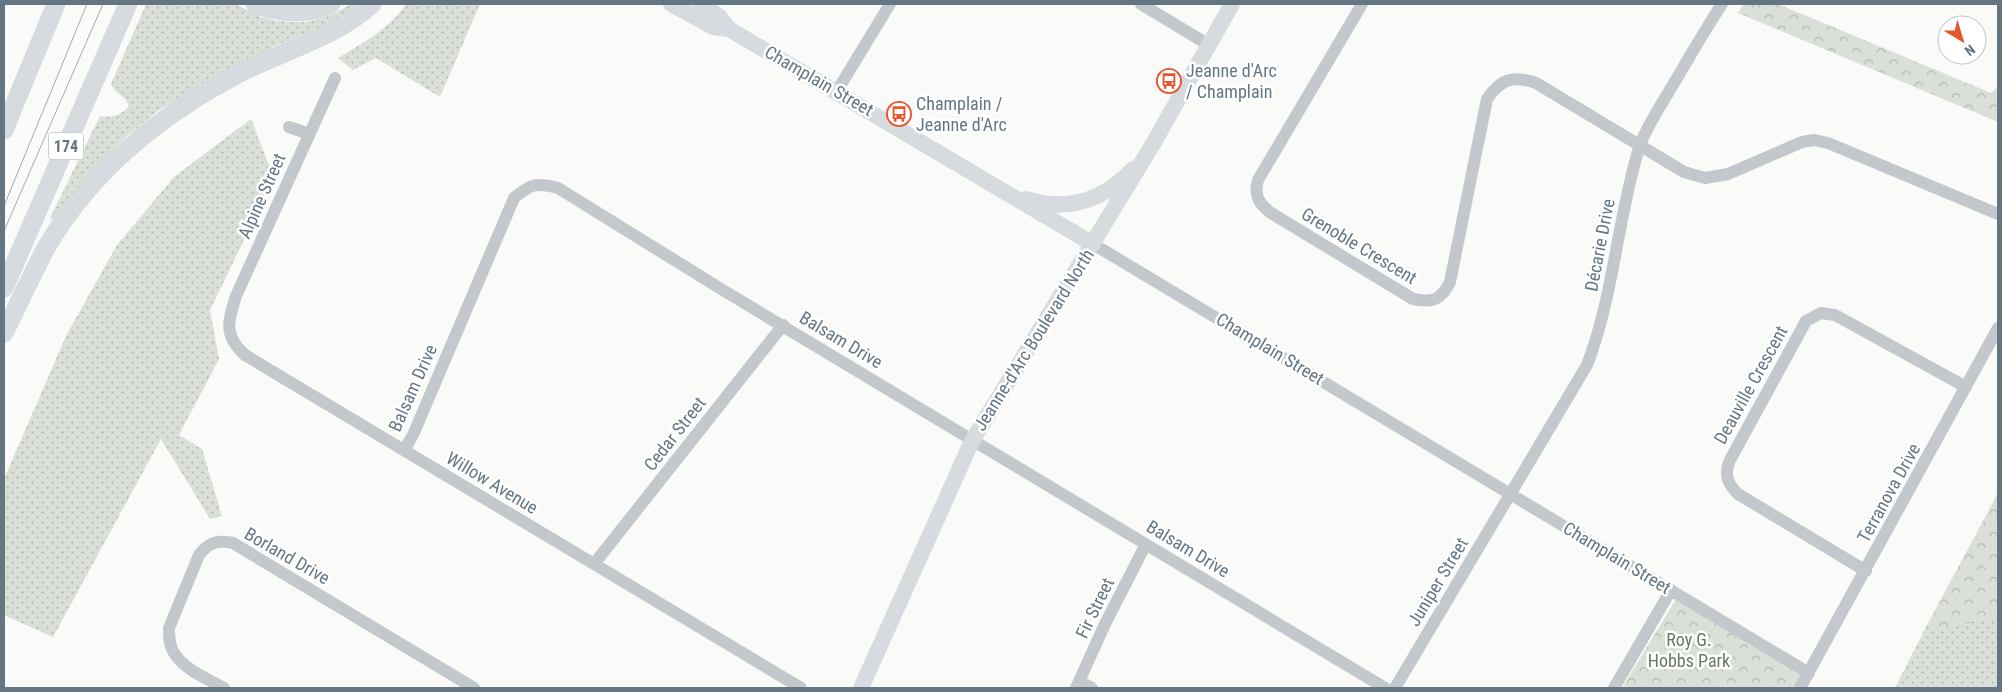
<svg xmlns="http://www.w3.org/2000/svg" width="2002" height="692" font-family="'Roboto Condensed',sans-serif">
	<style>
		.grass { fill: url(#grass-dots) }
		.forest { fill: url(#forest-crowns) }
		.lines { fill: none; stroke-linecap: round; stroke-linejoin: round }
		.minor { stroke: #c3c8cc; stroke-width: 12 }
		.major { stroke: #d6dbdf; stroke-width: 16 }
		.highway { stroke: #d6dbdf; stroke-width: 19 }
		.tram { stroke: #a2aab0; stroke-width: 1 }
		.labels { text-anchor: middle; stroke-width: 5; stroke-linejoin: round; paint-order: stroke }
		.shield { fill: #fff; stroke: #939fa8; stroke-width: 1 }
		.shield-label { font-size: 16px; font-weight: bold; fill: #657683 }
		.poi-label { font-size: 18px; fill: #657683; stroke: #fff; text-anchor: start }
		.street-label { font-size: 18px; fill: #657683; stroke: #fff }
		.park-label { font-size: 18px; fill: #687a64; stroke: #fff }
	</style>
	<defs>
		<pattern id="grass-dots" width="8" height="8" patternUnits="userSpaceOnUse" patternTransform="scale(1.25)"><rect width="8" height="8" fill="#dadfd7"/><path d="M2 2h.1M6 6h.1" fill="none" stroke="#b4b9b4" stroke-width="1.8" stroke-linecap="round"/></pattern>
		<pattern id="forest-crowns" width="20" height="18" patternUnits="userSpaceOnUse" patternTransform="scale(1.25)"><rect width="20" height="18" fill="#dadfd7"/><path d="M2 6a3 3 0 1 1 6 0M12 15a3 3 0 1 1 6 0" fill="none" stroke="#b4b9b4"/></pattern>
	</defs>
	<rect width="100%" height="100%" fill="#fafaf8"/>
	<path class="grass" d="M146,4H236L261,17L277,21L292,22H306L321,18L333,14L351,4H358L329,24L273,47L211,78L158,111L126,137L100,164L55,220L50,218L100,116C112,118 120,115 129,107C127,96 115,94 111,84Z
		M406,4H480L440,97L376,58L353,70L338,58C363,43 389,29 406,4Z
		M251,119L274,178L210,310L219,359L179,435L202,449L222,516L210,519L161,439L53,637L4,615V479L66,336L117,245L174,177Z
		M1977,620L1998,621V688H1895L1927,625L1943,629Z"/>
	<path class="forest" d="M1744,4H1778L1991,93L1998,87V122L1738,13Z
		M1998,493V621H1977L1943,629L1927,625Z
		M1676,599L1803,672L1795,688H1622Z"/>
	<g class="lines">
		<path class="minor" d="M1141,4L1209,45
			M1362,4L1258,180C1254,195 1258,203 1271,213L1413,299C1433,303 1441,300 1450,282L1487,99C1501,79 1512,75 1536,83L1684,172L1705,178L1728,174L1802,142L1814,140L1828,143L1998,214
			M335,78L236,296C228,321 223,335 245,355L801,688
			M837,91L890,4
			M289,127L309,134
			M1093,244L1809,673
			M404,450L413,435L514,198C531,184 536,182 558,188L726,292L1385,688
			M594,564L783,325
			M1866,571L1738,494C1727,483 1724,474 1730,460L1806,321L1821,313L1835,315L1966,387
			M1079,681L1092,688
			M224,688C208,679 182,669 173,651C169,644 169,636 169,628L199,555C209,542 218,540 233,543L474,688
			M1076,688L1105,624L1146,544
			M1395,688L1587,365C1614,295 1617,220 1639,148C1646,127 1660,107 1671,88C1688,60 1704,31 1722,4
			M1614,688L1671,590
			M1800,688L1998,328"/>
		<path class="major" d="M671,4L713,27L729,29L1093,244
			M700,4L720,17L729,29
			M1026,199C1067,212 1103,201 1133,169
			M861,688L972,441L1153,144L1232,4"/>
		<path class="highway" d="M255,4C279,14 307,15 331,4
			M4,130L56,4
			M4,288L128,4
			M4,333C18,305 31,276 46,248C90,172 161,114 238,74C282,51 335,38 372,4"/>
		<path class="tram" d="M4,206L87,4
			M4,231L103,4"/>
	</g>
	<defs>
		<symbol id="bus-ring" viewBox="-11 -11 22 22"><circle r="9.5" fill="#fff" stroke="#e4572e" stroke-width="1.5"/><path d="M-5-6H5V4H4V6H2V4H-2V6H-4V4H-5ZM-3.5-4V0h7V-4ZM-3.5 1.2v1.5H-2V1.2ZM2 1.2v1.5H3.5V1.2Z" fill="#e4572e"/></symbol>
	</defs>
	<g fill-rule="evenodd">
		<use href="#bus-ring" x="1155" y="67" width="28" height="28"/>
		<use href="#bus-ring" x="885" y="100" width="28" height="28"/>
	</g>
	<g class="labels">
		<rect class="shield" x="48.5" y="132.5" width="35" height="27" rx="4"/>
		<g class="shield-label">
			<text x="66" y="152">174</text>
		</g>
		<g class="poi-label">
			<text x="1186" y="77">Jeanne d'Arc<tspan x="1186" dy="21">/ Champlain</tspan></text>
			<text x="916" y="110">Champlain /<tspan x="916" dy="21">Jeanne d'Arc</tspan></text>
		</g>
		<g class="street-label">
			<text transform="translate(819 81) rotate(30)" y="6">Champlain Street</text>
			<text transform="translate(262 196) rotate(-66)" y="6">Alpine Street</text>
			<text transform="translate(1600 245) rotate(-79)" y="6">Décarie Drive</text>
			<text transform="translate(1359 246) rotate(31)" y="6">Grenoble Crescent</text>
			<text transform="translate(841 340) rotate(31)" y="6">Balsam Drive</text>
			<text transform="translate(1034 340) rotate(-58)" y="6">Jeanne-d'Arc Boulevard North</text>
			<text transform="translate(1270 349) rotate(31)" y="6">Champlain Street</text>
			<text transform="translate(1751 385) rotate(-61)" y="6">Deauville Crescent</text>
			<text transform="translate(413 388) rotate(-66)" y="6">Balsam Drive</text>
			<text transform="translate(675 434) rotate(-52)" y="6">Cedar Street</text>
			<text transform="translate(492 483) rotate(31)" y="6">Willow Avenue</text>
			<text transform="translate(1889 493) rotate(-61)" y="6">Terranova Drive</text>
			<text transform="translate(1188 549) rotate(31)" y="6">Balsam Drive</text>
			<text transform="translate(287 556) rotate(30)" y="6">Borland Drive</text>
			<text transform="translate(1617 558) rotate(31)" y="6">Champlain Street</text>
			<text transform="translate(1438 582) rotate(-59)" y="6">Juniper Street</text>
			<text transform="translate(1095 608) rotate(-64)" y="6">Fir Street</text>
		</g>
		<g class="park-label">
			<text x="1689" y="646">Roy G.<tspan x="1689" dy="21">Hobbs Park</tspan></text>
		</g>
	</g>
	<rect width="2002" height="692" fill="none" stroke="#657683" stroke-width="10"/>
	<g transform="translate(1962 40) rotate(142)"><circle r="24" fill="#ffffff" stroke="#c1c8cd"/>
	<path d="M0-4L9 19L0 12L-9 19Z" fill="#e4572e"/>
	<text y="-8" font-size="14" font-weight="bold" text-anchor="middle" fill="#657683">N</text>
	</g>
</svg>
